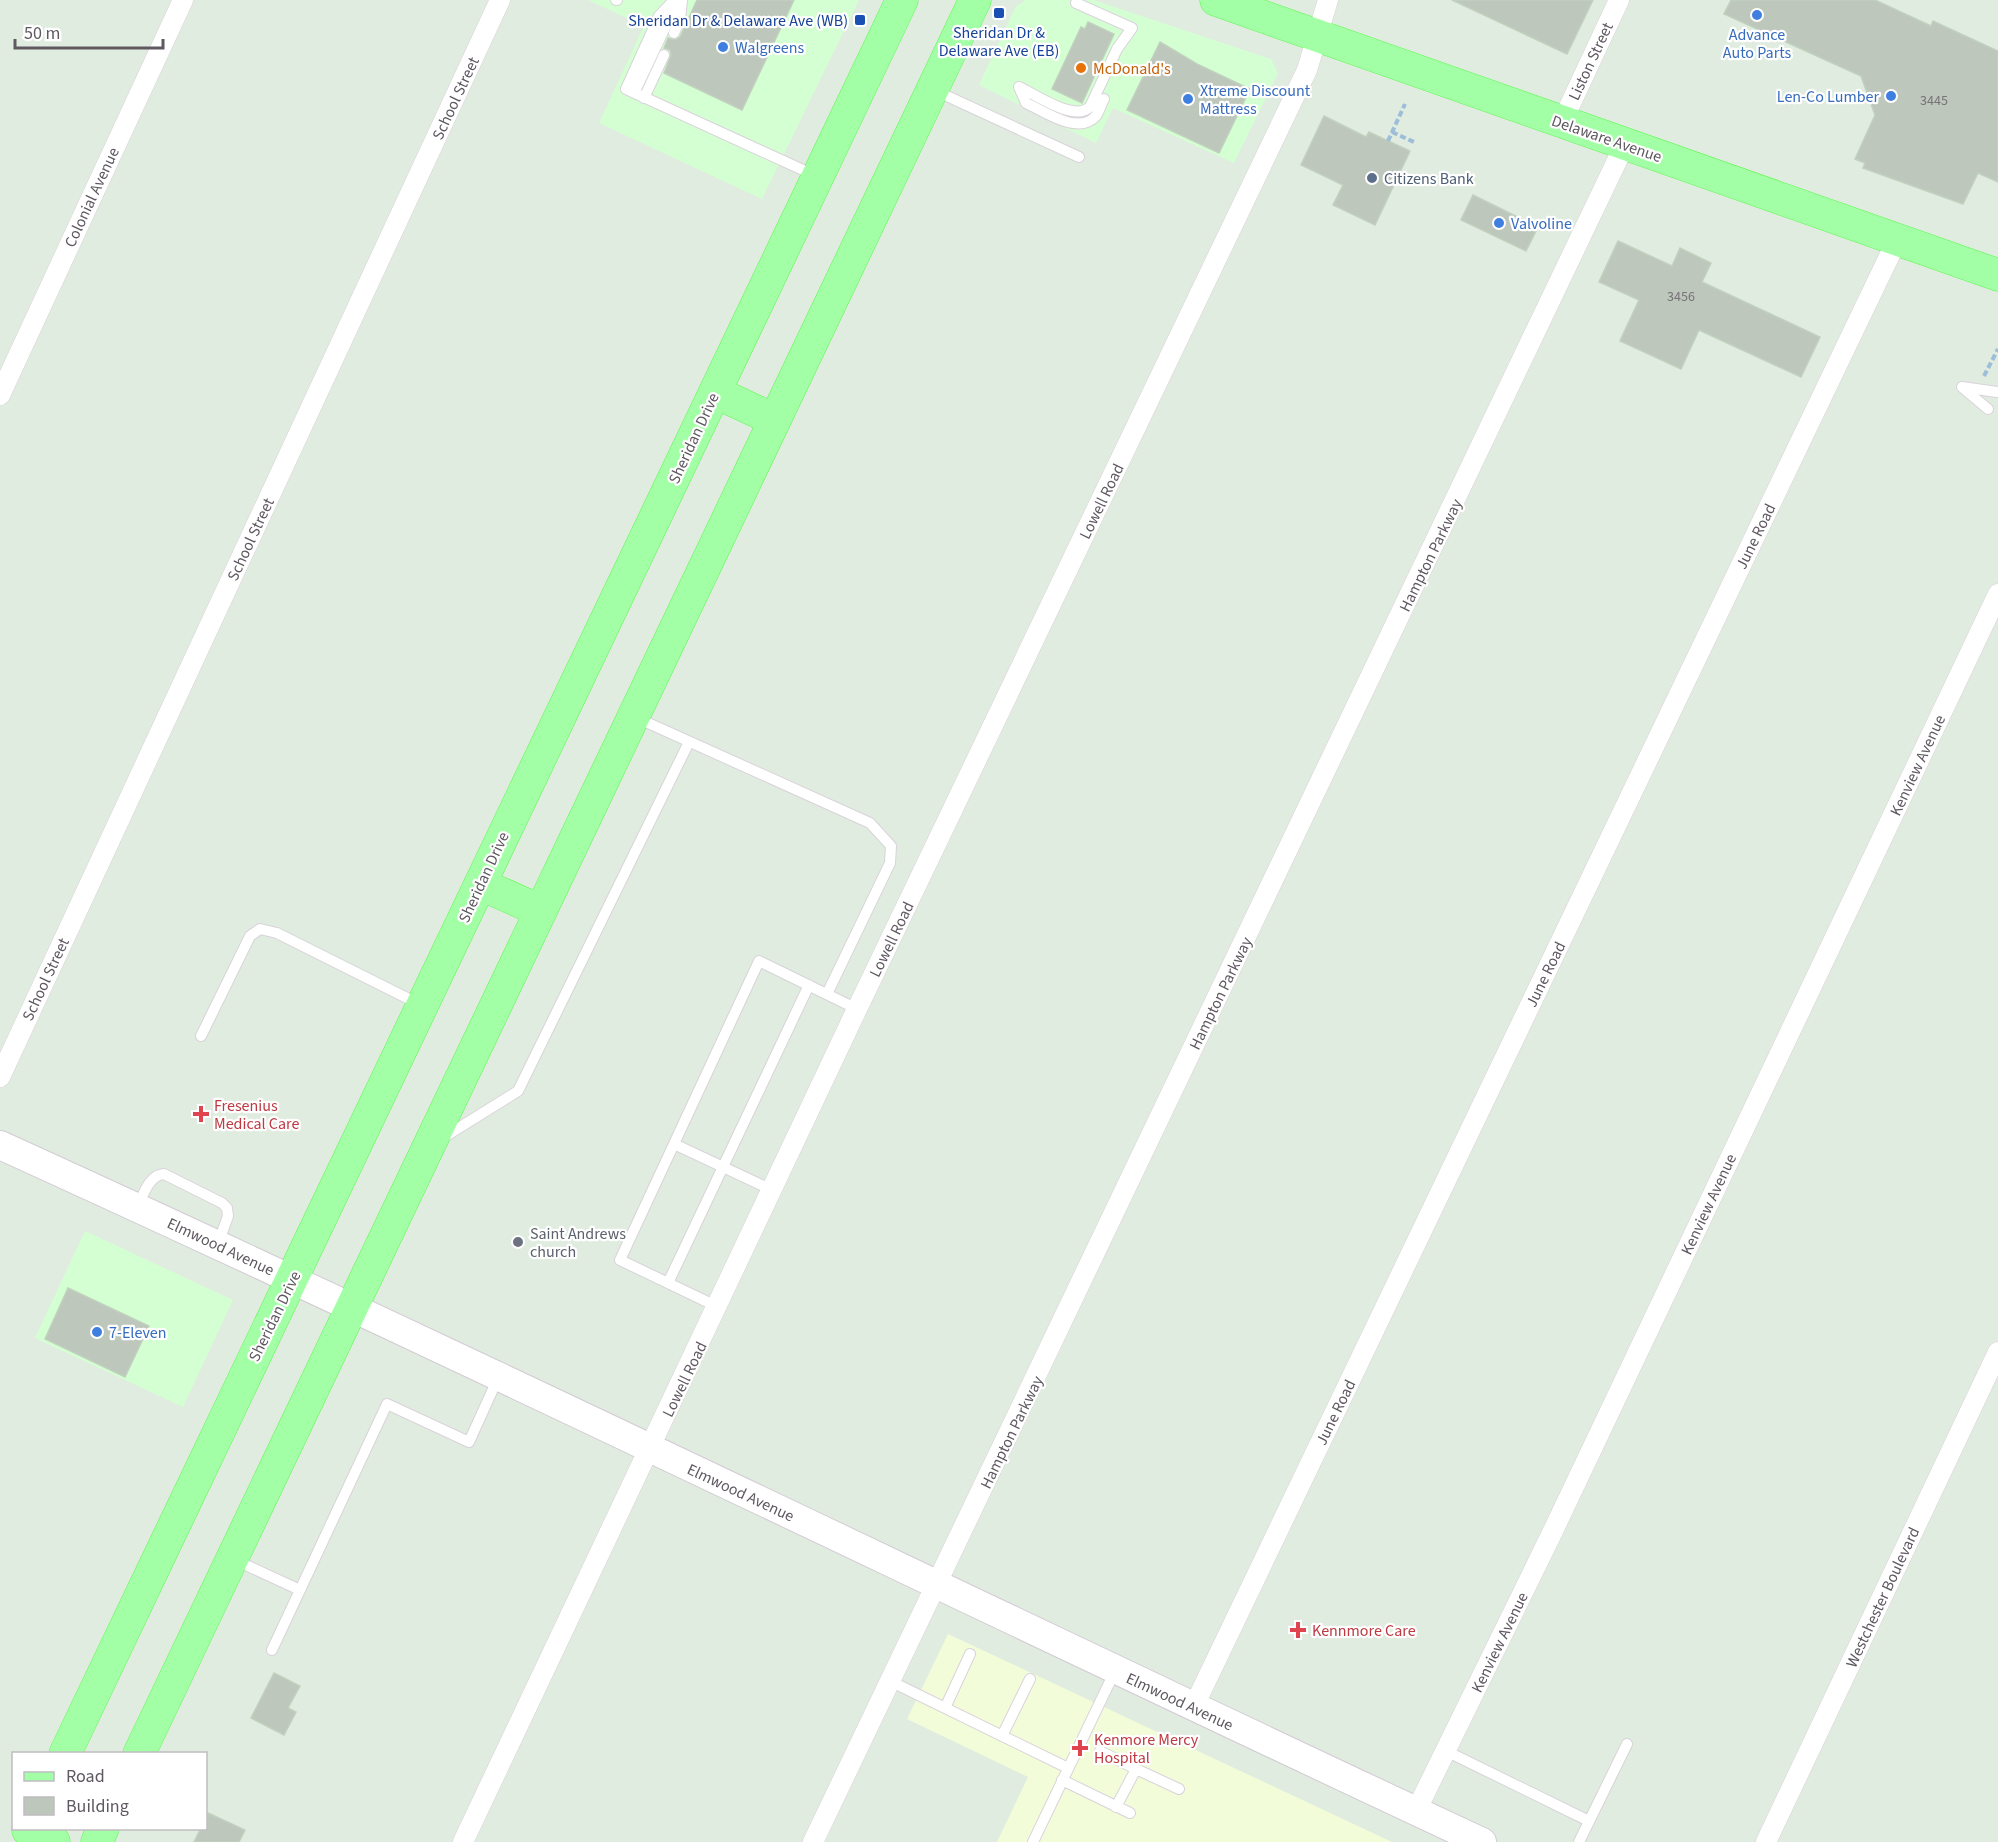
<svg xmlns="http://www.w3.org/2000/svg" width="1998" height="1842" font-family="'Source Sans 3',sans-serif">
	<style>
		.commercial { fill: #d4ffd2 }
		.medical { fill: #f2fcd9 }
		.building { fill: #bec7bc; stroke: #c0d1be; stroke-width: 1.5 }
		.lines { fill: none; stroke-linecap: round; stroke-linejoin: round }
		.lane-casing { stroke: #d9d3da; stroke-width: 12 }
		.street-casing { stroke: #d9d3da; stroke-width: 21 }
		.secondary-casing { stroke: #d3cbd4; stroke-width: 30 }
		.primary-casing { stroke: #5ef64f; stroke-width: 33 }
		.path { stroke: #9dbdd8; stroke-width: 4; stroke-dasharray: 6 3; stroke-linecap: butt }
		.lane { stroke: #fff; stroke-width: 10 }
		.street { stroke: #fff; stroke-width: 20 }
		.secondary { stroke: #fff; stroke-width: 28 }
		.primary { stroke: #a2ffa5; stroke-width: 32 }
		.transit-dot { fill: #1a4fb4; stroke: #fff; stroke-width: 2 }
		.shop-dot { fill: #3f7fe0; stroke: #fff; stroke-width: 2 }
		.food-dot { fill: #e8710a; stroke: #fff; stroke-width: 2 }
		.service-dot { fill: #5c6f8a; stroke: #fff; stroke-width: 2 }
		.health-dot { fill: #e0444e; stroke: #fff; stroke-width: 2 }
		.worship-dot { fill: #6b7280; stroke: #fff; stroke-width: 2 }
		.labels { text-anchor: middle; stroke-width: 4.5; stroke-linejoin: round; paint-order: stroke }
		.number-label { font-size: 14px; fill: #777478 }
		.transit-label { font-size: 16px; fill: #164399; stroke: #fff; text-anchor: end }
		.shop-label { font-size: 16px; fill: #366cbe; stroke: #fff; text-anchor: start }
		.street-label { font-size: 16px; fill: #5f5861; stroke: #fff }
		.food-label { font-size: 16px; fill: #c56008; stroke: #fff; text-anchor: start }
		.service-label { font-size: 16px; fill: #4e5e75; stroke: #fff; text-anchor: start }
		.health-label { font-size: 16px; fill: #be3a42; stroke: #fff; text-anchor: start }
		.worship-label { font-size: 16px; fill: #5b616d; stroke: #fff; text-anchor: start }
	</style>
	<rect width="100%" height="100%" fill="#e0ecdf"/>
	<path class="commercial" d="M588,0H859L762,199L599,123L644,26Z
		M1026,0H1093L1271,59L1278,73L1234,163L1113,108L1096,143L979,85L1016,6Z
		M85,1231L233,1300L183,1407L35,1338Z"/>
	<path class="medical" d="M948,1634L1392,1842H997L1028,1777L907,1719Z"/>
	<path class="building" d="M697,0H794L742,110L664,73L671,55L670,50L664,48L668,38L675,40L680,37Z
		M1452,0H1593L1567,54Z
		M1731,0H1875L1931,26L1933,21L1998,51V182L1978,173L1963,204L1863,168L1865,163L1855,159L1875,115L1861,76L1724,14Z
		M1088,22L1114,34L1082,103L1052,89L1081,27L1085,29Z
		M1160,42L1197,64L1250,89L1219,153L1127,110Z
		M1324,116L1366,137L1369,132L1410,151L1375,225L1333,205L1343,185L1301,165Z
		M1473,195L1538,227L1526,251L1461,220Z
		M1618,241L1672,266L1680,248L1711,263L1702,282L1820,337L1801,377L1699,330L1681,369L1620,341L1639,300L1599,282Z
		M68,1288L149,1326L125,1377L45,1339Z
		M274,1673L300,1686L288,1708L296,1712L284,1735L251,1718Z
		M208,1813L245,1830L239,1842H194L201,1828H206Z"/>
	<g class="lines">
		<defs>
			<path id="lane" d="M616,0H617
				M674,0L659,16L626,89L814,175
				M674,33L680,20L682,0
				M1019,87C1036,95 1074,122 1090,107L1117,49L1132,28L1076,3
				M1019,87L1026,103C1044,111 1078,136 1096,116C1099,112 1101,104 1104,99
				M936,91L1079,157
				M634,93L678,0
				M644,98L664,55
				M1962,387L1997,392
				M1963,388L1988,409
				M637,718L870,823L891,846L890,863L827,994
				M201,1036L250,936L260,929L277,933L419,1004
				M441,1139L518,1091L689,742
				M674,1144L772,1190
				M137,1207C144,1194 149,1175 164,1174L222,1203L227,1208L228,1216L218,1244
				M668,1283L809,985
				M718,1307L620,1260L759,961L857,1009
				M235,1560L300,1590
				M272,1650L387,1404L469,1442L498,1378
				M890,1681L1068,1768
				M945,1708L970,1654
				M1002,1736L1030,1679
				M1100,1751L1136,1769L1116,1807
				M1446,1751L1589,1821
				M1136,1769L1179,1789
				M1062,1780L1130,1813
				M1033,1842L1115,1671
				M1579,1842L1627,1744"/>
			<path id="street" d="M1562,122L1619,0
				M0,395L183,0
				M0,1077L500,0
				M1193,1708L1897,240
				M1416,1811L1552,1533L1998,594
				M463,1842L857,1009L1307,70L1328,0
				M813,1842L1625,144
				M1766,1842L1998,1352"/>
			<path id="secondary" d="M0,1145C497,1371 987,1611 1482,1842"/>
			<path id="primary" d="M1216,0L1998,275
				M715,392L775,420
				M480,884L541,911
				M65,1754L902,0
				M139,1754L975,0
				M28,1830L54,1842
				M97,1842L103,1828"/>
		</defs>
		<use href="#lane" class="lane-casing"/>
		<use href="#street" class="street-casing"/>
		<use href="#secondary" class="secondary-casing"/>
		<use href="#primary" class="primary-casing"/>
		<path class="path" d="M1392,132L1414,142
			M1388,141L1405,104
			M1984,376L1998,349"/>
		<use href="#lane" class="lane"/>
		<use href="#street" class="street"/>
		<use href="#secondary" class="secondary"/>
		<use href="#primary" class="primary"/>
	</g>
	<g class="transit-dot">
		<rect x="993" y="7" width="12" height="12" rx="3"/>
		<rect x="854" y="14" width="12" height="12" rx="3"/>
	</g>
	<g class="shop-dot">
		<circle cx="1757" cy="15" r="6"/>
		<circle cx="723" cy="47" r="6"/>
		<circle cx="1891" cy="96" r="6"/>
		<circle cx="1188" cy="99" r="6"/>
		<circle cx="1499" cy="223" r="6"/>
		<circle cx="97" cy="1332" r="6"/>
	</g>
	<circle class="food-dot" cx="1081" cy="68" r="6"/>
	<circle class="service-dot" cx="1372" cy="178" r="6"/>
	<g class="health-dot">
		<path d="M198 1105h6v6h6v6h-6v6h-6v-6h-6v-6h6z"/>
		<path d="M1295 1621h6v6h6v6h-6v6h-6v-6h-6v-6h6z"/>
		<path d="M1077 1739h6v6h6v6h-6v6h-6v-6h-6v-6h6z"/>
	</g>
	<circle class="worship-dot" cx="518" cy="1242" r="6"/>
	<g class="labels">
		<g class="number-label">
			<text x="1934" y="105">3445</text>
			<text x="1681" y="301">3456</text>
		</g>
		<g class="transit-label">
			<text x="848" y="26">Sheridan Dr &amp; Delaware Ave (WB)</text>
			<text x="999" y="38" text-anchor="middle">Sheridan Dr &amp;<tspan x="999" dy="18">Delaware Ave (EB)</tspan></text>
		</g>
		<g class="shop-label">
			<text x="1757" y="40" text-anchor="middle">Advance<tspan x="1757" dy="18">Auto Parts</tspan></text>
			<text x="735" y="53">Walgreens</text>
			<text x="1200" y="96">Xtreme Discount<tspan x="1200" dy="18">Mattress</tspan></text>
			<text x="1879" y="102" text-anchor="end">Len-Co Lumber</text>
			<text x="1511" y="229">Valvoline</text>
			<text x="109" y="1338">7-Eleven</text>
		</g>
		<g class="street-label">
			<text transform="translate(1590 61) rotate(-65)" y="6">Liston Street</text>
			<text transform="translate(455 98) rotate(-65)" y="6">School Street</text>
			<text transform="translate(1607 138) rotate(19)" y="6">Delaware Avenue</text>
			<text transform="translate(91 197) rotate(-65)" y="6">Colonial Avenue</text>
			<text transform="translate(693 438) rotate(-65)" y="6">Sheridan Drive</text>
			<text transform="translate(1101 501) rotate(-64)" y="6">Lowell Road</text>
			<text transform="translate(1755 536) rotate(-64)" y="6">June Road</text>
			<text transform="translate(250 539) rotate(-65)" y="6">School Street</text>
			<text transform="translate(1430 555) rotate(-64)" y="6">Hampton Parkway</text>
			<text transform="translate(1917 765) rotate(-65)" y="6">Kenview Avenue</text>
			<text transform="translate(483 877) rotate(-65)" y="6">Sheridan Drive</text>
			<text transform="translate(891 939) rotate(-64)" y="6">Lowell Road</text>
			<text transform="translate(1545 974) rotate(-64)" y="6">June Road</text>
			<text transform="translate(45 979) rotate(-65)" y="6">School Street</text>
			<text transform="translate(1220 993) rotate(-64)" y="6">Hampton Parkway</text>
			<text transform="translate(1708 1204) rotate(-65)" y="6">Kenview Avenue</text>
			<text transform="translate(221 1246) rotate(25)" y="6">Elmwood Avenue</text>
			<text transform="translate(274 1316) rotate(-64)" y="6">Sheridan Drive</text>
			<text transform="translate(684 1379) rotate(-64)" y="6">Lowell Road</text>
			<text transform="translate(1335 1412) rotate(-64)" y="6">June Road</text>
			<text transform="translate(1011 1432) rotate(-64)" y="6">Hampton Parkway</text>
			<text transform="translate(741 1492) rotate(25)" y="6">Elmwood Avenue</text>
			<text transform="translate(1882 1597) rotate(-65)" y="6">Westchester Boulevard</text>
			<text transform="translate(1499 1642) rotate(-64)" y="6">Kenview Avenue</text>
			<text transform="translate(1180 1701) rotate(25)" y="6">Elmwood Avenue</text>
		</g>
		<g class="food-label">
			<text x="1093" y="74">McDonald's</text>
		</g>
		<g class="service-label">
			<text x="1384" y="184">Citizens Bank</text>
		</g>
		<g class="health-label">
			<text x="214" y="1111">Fresenius<tspan x="214" dy="18">Medical Care</tspan></text>
			<text x="1312" y="1636">Kennmore Care</text>
			<text x="1094" y="1745">Kenmore Mercy<tspan x="1094" dy="18">Hospital</tspan></text>
		</g>
		<g class="worship-label">
			<text x="530" y="1239">Saint Andrews<tspan x="530" dy="18">church</tspan></text>
		</g>
	</g>
	<rect x="12" y="1752" width="195" height="78" fill="#ffffff" stroke="#bfbcc0" stroke-width="1.5"/>
	<rect x="24" y="1772" width="30" height="9" fill="#a2ffa5" stroke="#bfbcc0" stroke-width="1.5"/>
	<text x="66" y="1782" font-size="18" fill="#5f5861">Road</text>
	<rect x="24" y="1797" width="30" height="18" fill="#bec7bc" stroke="#bfbcc0" stroke-width="1.5"/>
	<text x="66" y="1812" font-size="18" fill="#5f5861">Building</text>
	<path d="M15 39v9h148v-9" fill="none" stroke="#5f5861" stroke-width="3"/>
	<text x="24" y="39" font-size="18" fill="#5f5861" stroke="#ffffff" stroke-width="4.5" paint-order="stroke">50 m</text>
</svg>
